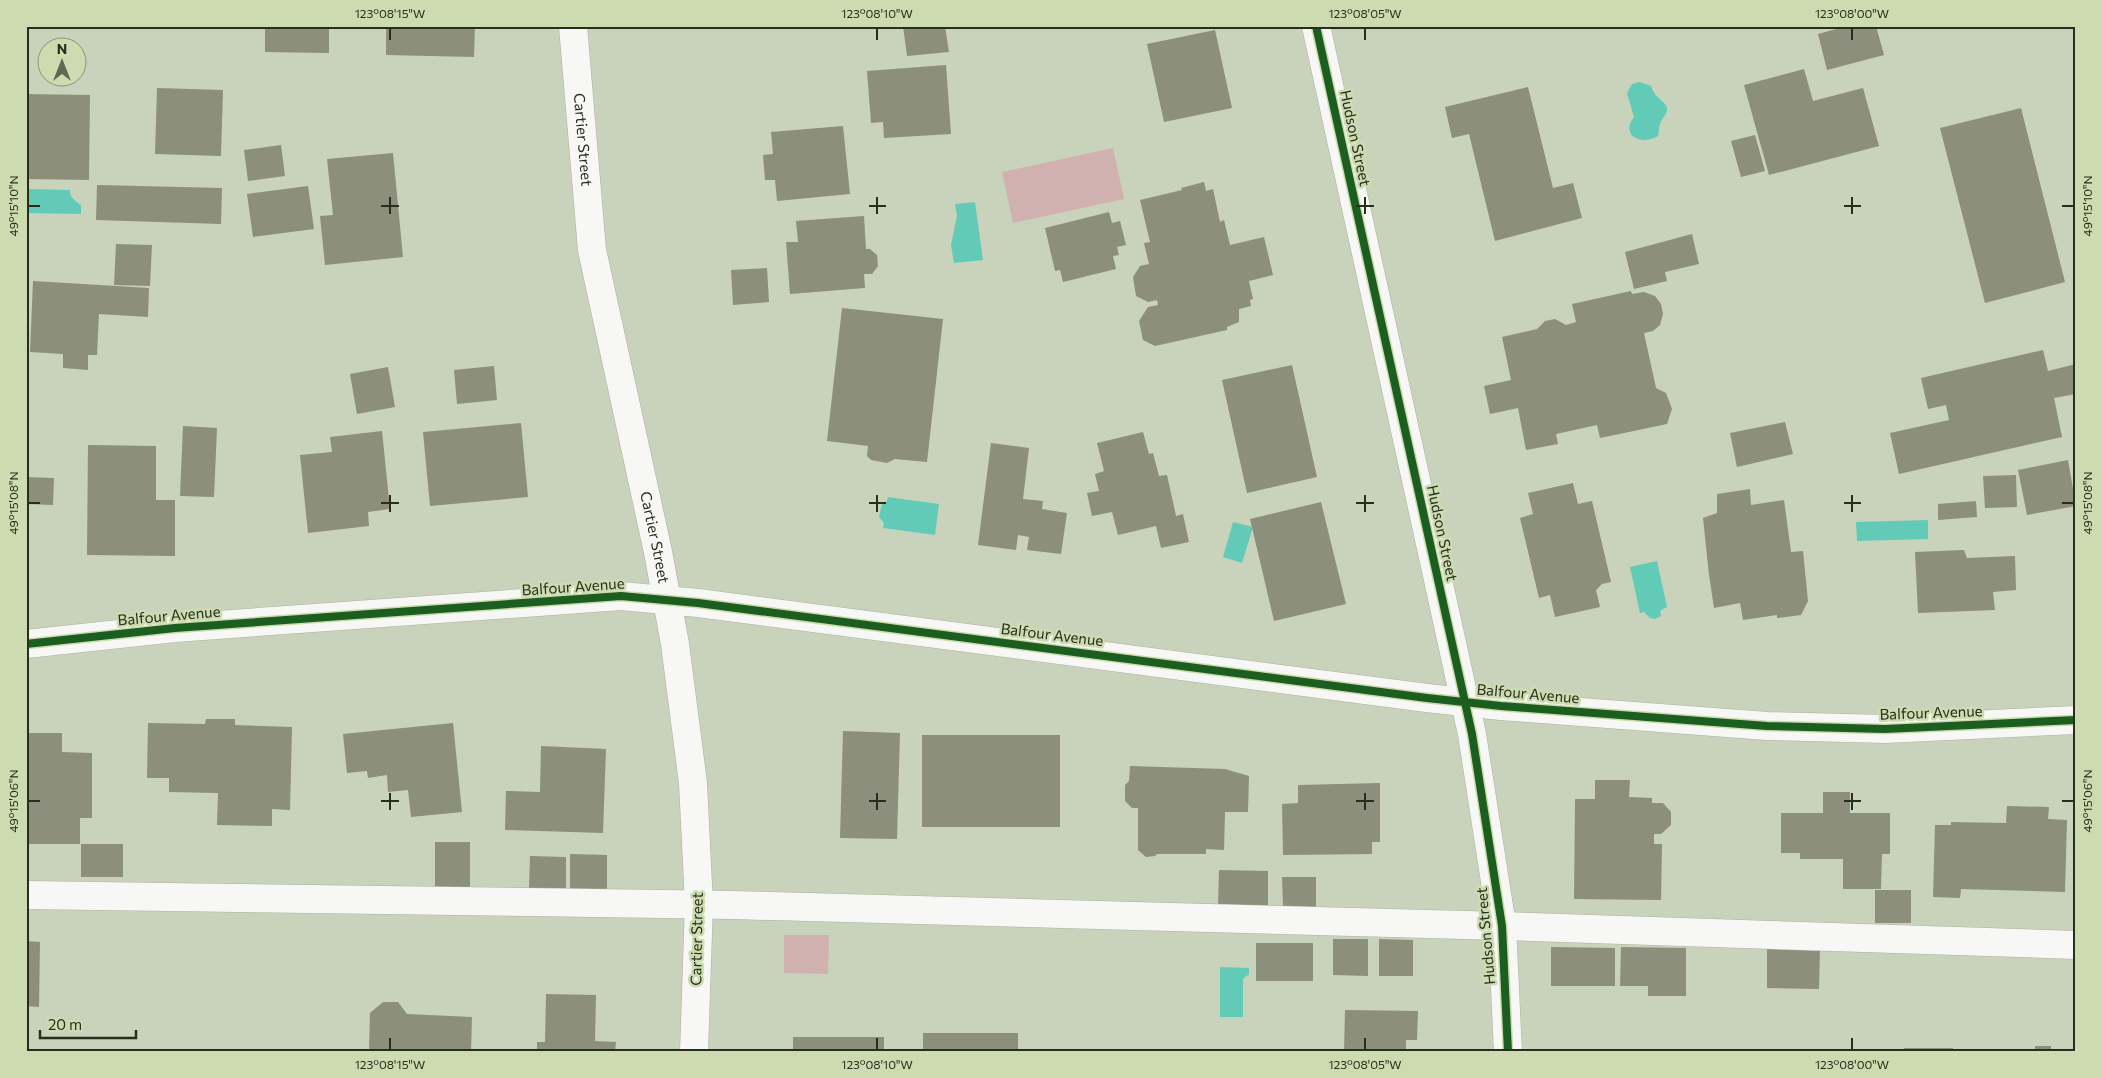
<svg xmlns="http://www.w3.org/2000/svg" width="2102" height="1078" font-family="Commissioner,sans-serif">
	<style>
		.green { fill: #d1b1af }
		.water { fill: #61cbb8 }
		.building { fill: #8b8f7c }
		.lines { fill: none; stroke-linecap: round; stroke-linejoin: round }
		.minor-casing { stroke: #abb1a0; stroke-width: 29 }
		.minor { stroke: #f7f8f5; stroke-width: 28 }
		.cycleway-casing { stroke: #ccdcb0; stroke-width: 11 }
		.cycleway { stroke: #1b5e20; stroke-width: 8 }
		.ticks { fill: none; stroke: #282d1d; stroke-width: 2 }
		.labels { text-anchor: middle; stroke-width: 5; stroke-linejoin: round; paint-order: stroke }
		.street-label { font-size: 15px; fill: #282d1d; stroke: #ccdcb0 }
		.neatline { fill: none; stroke: #282d1d; stroke-width: 2 }
		.ticks-label { font-size: 12px; text-anchor: middle; fill: #282d1d }
	</style>
	<rect width="100%" height="100%" fill="#c9d2ba"/>
	<path class="green" d="M1113,148L1124,199L1013,223L1002,172Z
		M784,935H829L828,974L784,973Z"/>
	<path class="water" d="M1640,82L1651,86C1654,95 1657,96 1663,102C1673,111 1662,116 1660,124C1659,128 1659,131 1658,136C1640,147 1620,134 1634,117L1627,93L1632,84Z
		M28,189L70,190C70,198 75,201 81,205V214L28,213Z
		M975,202L983,260L954,263L951,245L957,216L955,204Z
		M888,497L939,504L935,535L883,528L884,523L879,517L882,504L887,501Z
		M1928,520V539L1857,541L1856,522Z
		M1233,522L1253,527L1242,563L1223,557Z
		M1657,561L1667,607L1660,611L1661,616L1655,619L1650,618L1644,612L1640,613L1630,567Z
		M1220,967L1249,968V974L1243,979V1017H1220Z"/>
	<path class="building" d="M265,26H329V53L265,52Z
		M386,26H475L474,57L386,55Z
		M903,26H945L949,52L907,56Z
		M1847,26H1876L1884,55L1827,70L1818,34Z
		M1215,30L1232,108L1164,122L1147,44Z
		M946,65L951,134L884,138L883,122L871,123L867,71Z
		M1804,69L1813,101L1863,88L1879,146L1769,175L1744,85Z
		M1528,87L1553,188L1573,183L1582,218L1495,241L1469,134L1452,138L1445,107Z
		M157,88L223,90L221,156L155,154Z
		M26,94L90,95L89,180L26,179Z
		M2021,108L2065,282L1985,303L1940,128Z
		M843,126L850,194L777,201L775,180H765L763,155L773,154L771,132Z
		M1755,135L1765,171L1741,177L1731,141Z
		M281,145L285,176L248,181L244,150Z
		M393,153L403,257L325,265L320,216L333,215L327,159Z
		M1204,182L1206,191L1213,189L1220,222L1224,220L1230,245L1264,237L1273,275L1249,281L1253,299L1250,300L1251,306L1239,309V322L1227,327V330L1155,346L1143,340L1139,321L1148,307L1158,305L1157,300L1148,302L1136,296L1133,277L1140,266L1149,264L1144,243L1150,242L1140,200L1182,190L1181,188Z
		M97,185L222,188L221,224L96,220Z
		M308,186L314,229L253,237L247,194Z
		M1109,212L1112,223L1120,221L1126,245L1117,247L1119,255L1113,256L1116,269L1063,282L1060,270L1055,271L1045,228Z
		M864,216L866,249H870L877,255L878,266L872,274H864L865,288L790,294L786,242H798L796,221Z
		M1692,234L1699,264L1665,272L1667,281L1634,289L1625,252Z
		M116,244L152,245L150,286L114,285Z
		M767,268L769,302L733,305L731,270Z
		M33,281L149,288L148,317L99,314L97,355H88V370L63,368V354L30,352Z
		M1631,291L1632,294L1644,292L1655,296L1661,304L1663,314L1660,325L1653,331L1644,333L1656,388L1666,393L1672,409L1667,424L1600,438L1597,425L1556,434L1558,444L1526,450L1518,408L1490,414L1484,386L1511,380L1502,337L1537,329L1545,321L1555,319L1566,325L1576,322L1572,304Z
		M842,308L943,319L927,462L895,459L887,463L871,460L867,456L868,446L827,441Z
		M2043,350L2048,371L2076,364V394L2054,398L2062,437L1899,474L1890,433L1949,420L1946,405L1928,409L1921,378Z
		M1292,365L1317,477L1247,493L1222,380Z
		M494,366L497,400L457,404L454,370Z
		M388,367L395,407L357,414L350,374Z
		M1785,422L1793,454L1737,467L1730,433Z
		M521,423L528,497L430,506L423,432Z
		M183,426L217,428L214,497L180,496Z
		M382,431L390,509L368,512L369,526L308,533L300,455L332,452L330,437Z
		M1143,432L1149,454L1153,453L1159,476L1167,475L1176,516L1183,514L1189,542L1161,548L1156,526L1118,535L1112,512L1092,516L1087,493L1099,491L1095,474L1104,471L1097,443Z
		M991,443L1029,448L1023,499L1043,501L1042,509L1067,513L1061,554L1027,550L1029,537L1018,535L1016,550L978,545Z
		M88,445L156,446V500H175V556L87,555Z
		M2068,460L2076,506L2027,515L2018,470Z
		M2016,475L2017,507L1985,508L1983,476Z
		M26,477L54,478L53,505L26,504Z
		M1573,483L1578,504L1592,501L1611,582L1602,584L1596,590L1600,607L1555,617L1550,595L1539,598L1520,518L1533,514L1528,493Z
		M1750,489L1751,505L1784,500L1791,552L1803,551L1808,601L1801,615L1777,618V615L1743,620L1740,603L1714,608L1709,575L1703,518L1717,513V494Z
		M1976,501L1977,517L1938,520V504Z
		M1321,502L1346,604L1274,621L1250,519Z
		M1964,550L1967,558L2015,556L2016,590L1993,592L1995,610L1918,613L1915,552Z
		M206,719H235V725L292,727L290,810L272,809V826L217,825L218,793L169,792V778H147L148,723L205,724Z
		M453,723L462,812L411,817L408,790L388,792L387,775L368,778L367,771L347,773L343,734Z
		M843,731L900,733L897,839L840,838Z
		M26,733H62V752L92,753V818H80V844H26Z
		M922,735H1060V827H922Z
		M541,746L606,749L603,833L505,830L506,791L540,792Z
		M1130,766L1225,769L1249,776L1248,812H1225L1224,850L1206,849V854H1157L1155,856L1146,857L1138,850V808H1132L1125,801V785L1129,781Z
		M1595,780H1630L1629,797L1652,798V803H1663L1671,812V825L1661,834H1654V844H1662L1661,900L1574,899L1575,799H1595Z
		M1380,783V842H1372V854L1283,855L1282,804L1298,803V785Z
		M1823,792H1850V813H1890V854H1882L1881,889H1843V859H1800V853H1781V813H1823Z
		M2007,806L2049,807L2048,819L2067,820L2065,892L1961,889L1960,898L1933,897L1935,825H1951V822L2006,823Z
		M435,842H470V887H435Z
		M81,844H123V877H81Z
		M570,854L607,855V890H570Z
		M530,856L566,857V890H529Z
		M1219,870L1268,871V907L1218,906Z
		M1282,877H1316V908H1283Z
		M1875,890H1911V923H1875Z
		M1333,939H1368V976L1333,975Z
		M1379,939L1413,940V976H1379Z
		M26,941L40,942L39,1007L26,1006Z
		M1256,943H1313V981H1256Z
		M1551,947L1615,948V986H1551Z
		M1621,947L1686,948V996H1648V986H1620Z
		M1767,949L1820,950L1819,989L1767,988Z
		M546,994L596,995L595,1041L616,1042L615,1052H537V1042H545Z
		M383,1002H398L407,1014L472,1017L471,1052H369L370,1013Z
		M1345,1010L1418,1011L1417,1040H1406V1052H1344Z
		M923,1033H1018V1052H923Z
		M793,1037H884V1052H793Z
		M2035,1046H2051V1052H2035Z
		M1904,1048H1953V1052H1904Z"/>
	<g class="lines">
		<defs>
			<g id="minor">
				<path id="s1" d="M573,26L592,250L658,552L675,644L693,783L699,904L694,1052"/>
				<path d="M1316,26L1472,734L1502,926L1508,1052"/>
				<path d="M26,644L175,628L621,596L698,603L1427,698L1501,706L1767,726L1885,729L2076,720"/>
				<path d="M26,895L732,905L1502,926L2076,945"/>
			</g>
		</defs>
		<use href="#minor" class="minor-casing"/>
		<use href="#minor" class="minor"/>
		<defs>
			<path id="cycleway" d="M1316,26L1472,734L1502,926L1508,1052
				M26,644L175,628L621,596L698,603L1427,698L1501,706L1767,726L1885,729L2076,720"/>
		</defs>
		<use href="#cycleway" class="cycleway-casing"/>
		<use href="#cycleway" class="cycleway"/>
	</g>
	<path class="ticks" d="M390,28V40M877,28V40M1365,28V40M1852,28V40M390,197V214M877,197V214M1365,197V214M1852,197V214M28,206H40M381,206H399M869,206H886M1356,206H1374M1844,206H1861M2062,206H2074M390,495V512M877,495V512M1365,495V512M1852,495V512M28,503H40M381,503H399M869,503H886M1356,503H1374M1844,503H1861M2062,503H2074M390,793V810M877,793V810M1365,793V810M1852,793V810M28,801H40M381,801H399M869,801H886M1356,801H1374M1844,801H1861M2062,801H2074M390,1038V1050M877,1038V1050M1365,1038V1050M1852,1038V1050"/>
	<g class="labels">
		<g class="street-label">
			<text transform="translate(1355 138) rotate(78)" y="5">Hudson Street</text>
			<text dy="5" stroke="none"><textPath href="#s1" startOffset="114">Cartier Street</textPath></text>
			<text transform="translate(1442 533) rotate(78)" y="5">Hudson Street</text>
			<text dy="5" stroke="none"><textPath href="#s1" startOffset="519">Cartier Street</textPath></text>
			<text transform="translate(573 587) rotate(-4)" y="5">Balfour Avenue</text>
			<text transform="translate(169 616) rotate(-5)" y="5">Balfour Avenue</text>
			<text transform="translate(1052 635) rotate(7)" y="5">Balfour Avenue</text>
			<text transform="translate(1528 694) rotate(5)" y="5">Balfour Avenue</text>
			<text transform="translate(1931 713) rotate(-2)" y="5">Balfour Avenue</text>
			<text transform="translate(1486 936) rotate(-95)" y="5">Hudson Street</text>
			<text transform="translate(697 939) rotate(-89)" y="5">Cartier Street</text>
		</g>
	</g>
	<rect width="2102" height="1078" fill="none" stroke="#ccdcb0" stroke-width="55"/>
	<g transform="translate(62 62)"><circle r="24" fill="#ccdcb0" stroke="#8a9675"/>
	<path d="M0-4L9 19L0 12L-9 19Z" fill="#606754"/>
	<text y="-8" font-size="14" font-weight="bold" text-anchor="middle" fill="#282d1d">N</text>
	</g>
	<path d="M40 1030v8h96v-8" fill="none" stroke="#282d1d" stroke-width="2.5"/>
	<text x="48" y="1030" font-size="15" fill="#282d1d" stroke="#ccdcb0" stroke-width="4" paint-order="stroke">20 m</text>
	<rect x="28" y="28" width="2046" height="1022" class="neatline"/>
	<g class="ticks-label">
		<text x="390" y="18">123°08'15"W</text>
		<text x="877" y="18">123°08'10"W</text>
		<text x="1365" y="18">123°08'05"W</text>
		<text x="1852" y="18">123°08'00"W</text>
		<text transform="translate(14 206) rotate(-90)" y="4">49°15'10"N</text>
		<text transform="translate(2088 206) rotate(-90)" y="4">49°15'10"N</text>
		<text transform="translate(14 503) rotate(-90)" y="4">49°15'08"N</text>
		<text transform="translate(2088 503) rotate(-90)" y="4">49°15'08"N</text>
		<text transform="translate(14 801) rotate(-90)" y="4">49°15'06"N</text>
		<text transform="translate(2088 801) rotate(-90)" y="4">49°15'06"N</text>
		<text x="390" y="1069">123°08'15"W</text>
		<text x="877" y="1069">123°08'10"W</text>
		<text x="1365" y="1069">123°08'05"W</text>
		<text x="1852" y="1069">123°08'00"W</text>
	</g>
</svg>
